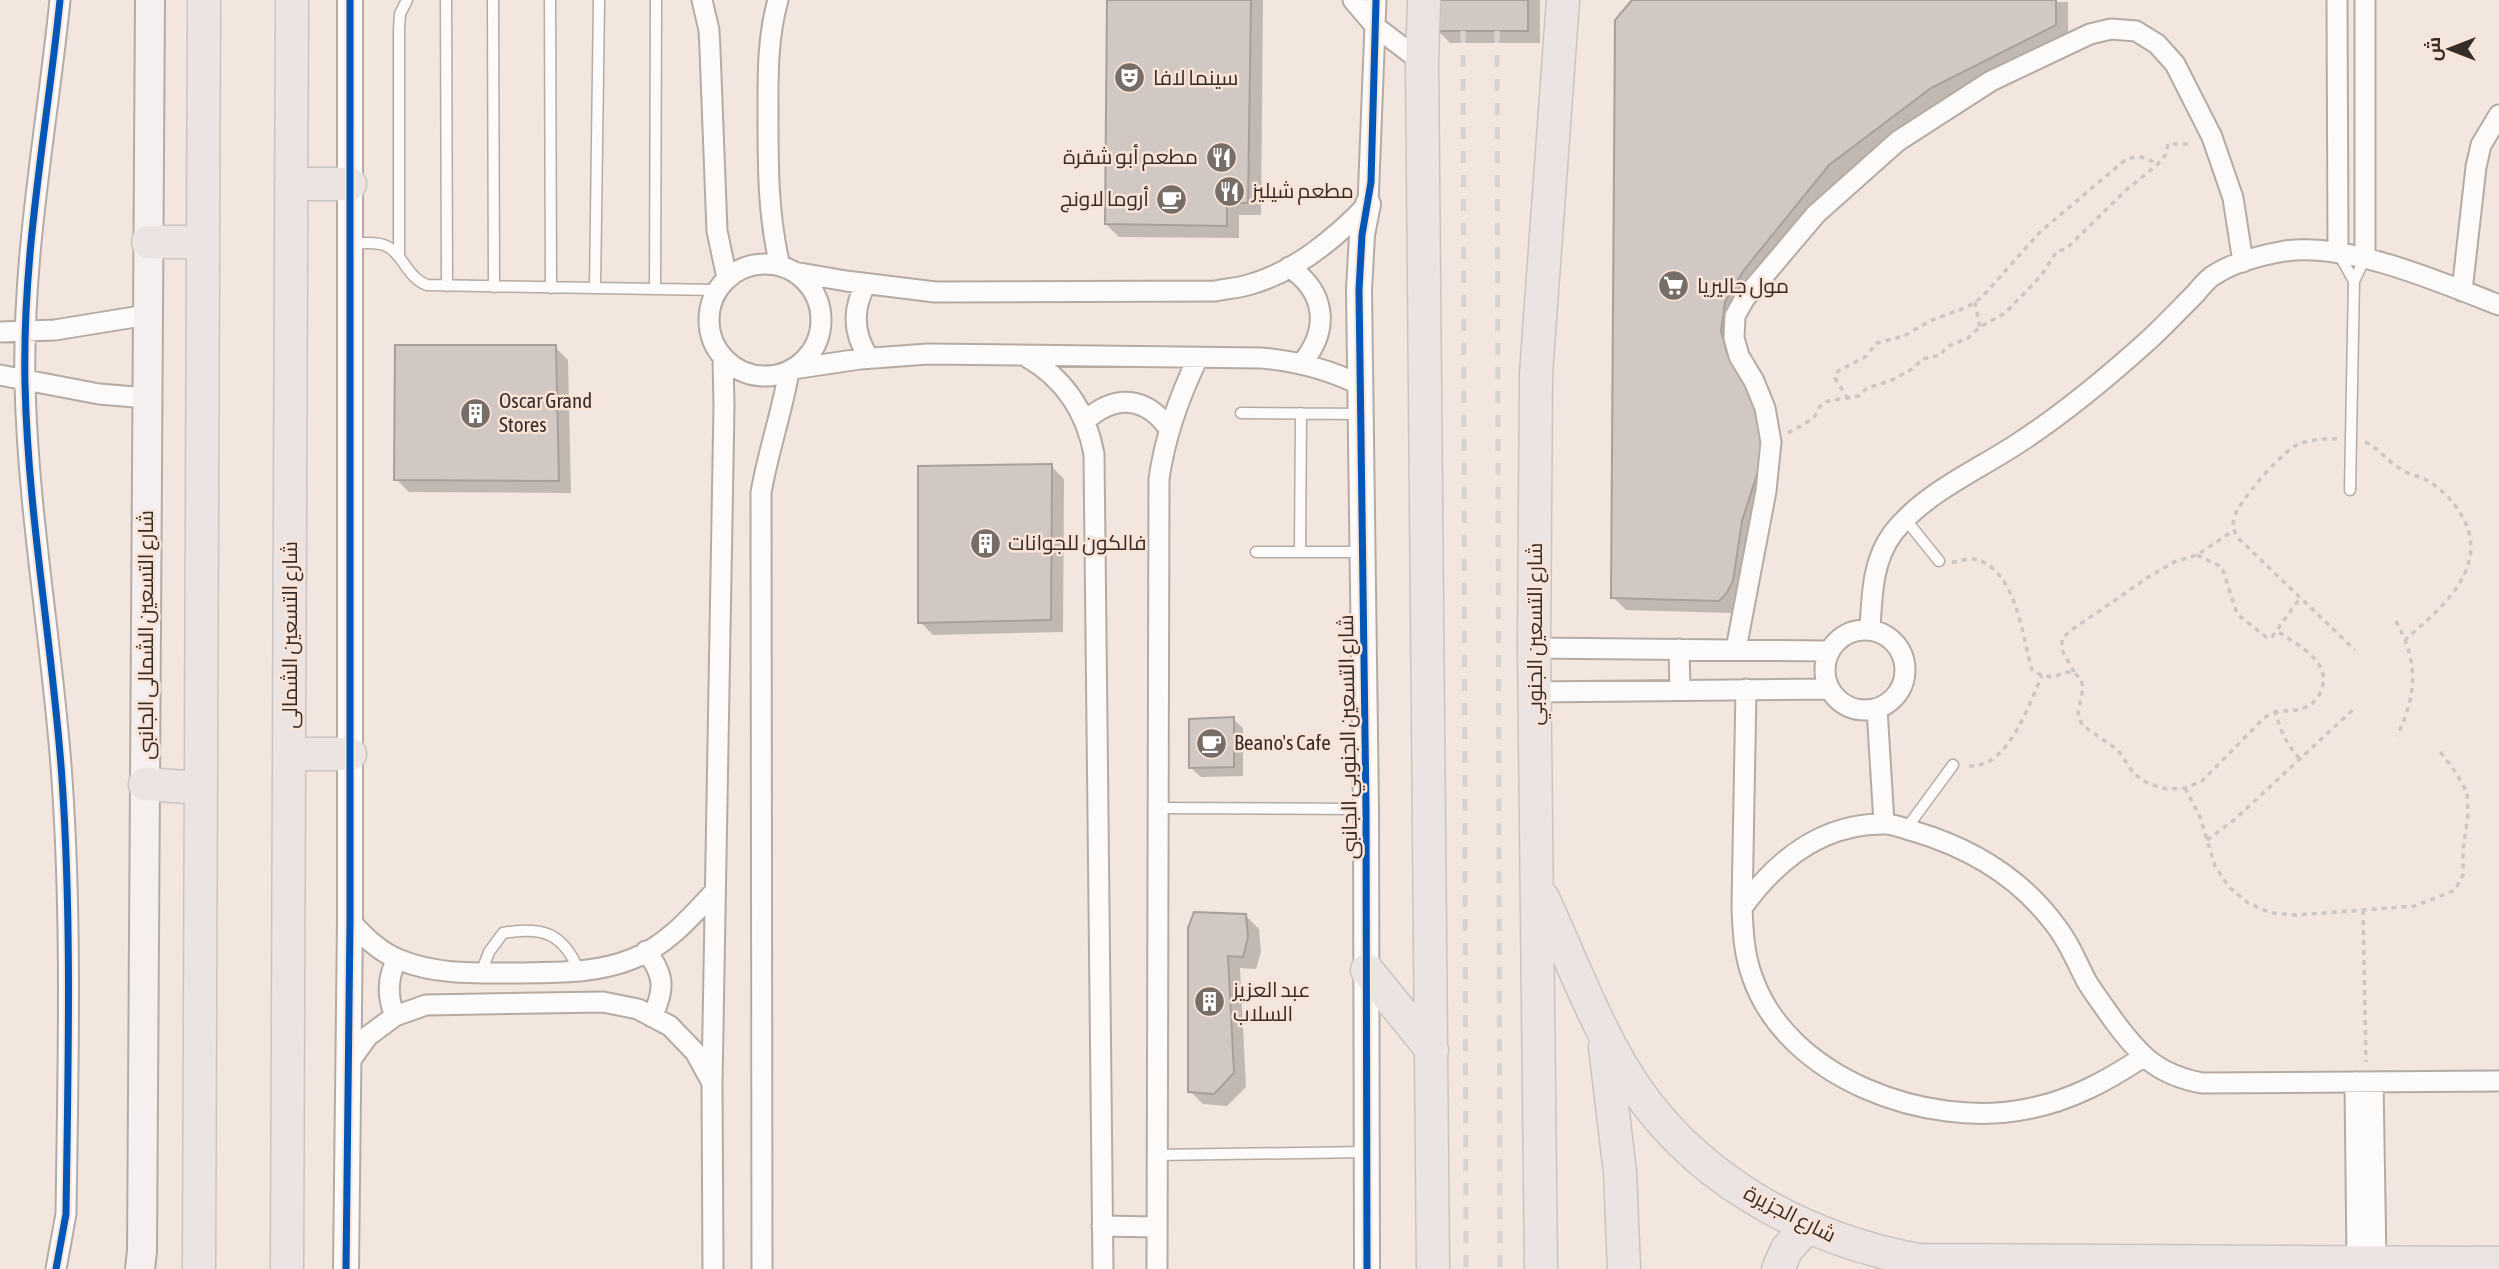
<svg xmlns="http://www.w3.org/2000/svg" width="2499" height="1269" font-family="'Asap Condensed',Cairo,sans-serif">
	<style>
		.shadow { fill: #0003 }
		.building { fill: #d2c8c3; stroke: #a89f9a; stroke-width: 2 }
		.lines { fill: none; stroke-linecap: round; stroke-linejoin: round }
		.service-casing { stroke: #b4aba5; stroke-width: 13 }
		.minor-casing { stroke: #b4aba5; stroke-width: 23 }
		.tertiary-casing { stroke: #b4aba5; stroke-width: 28 }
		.secondary-casing { stroke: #b4aba5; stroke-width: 32 }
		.primary-casing { stroke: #cac4c1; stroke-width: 35 }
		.path { stroke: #ccc7c4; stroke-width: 3.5; stroke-dasharray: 5 5; stroke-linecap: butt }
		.service { stroke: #fdfbfa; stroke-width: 10 }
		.minor { stroke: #fdfbfa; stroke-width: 19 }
		.tertiary { stroke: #fdfbfa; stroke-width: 24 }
		.secondary { stroke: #f5efef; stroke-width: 28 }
		.primary { stroke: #ece3e3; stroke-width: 32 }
		.rail { stroke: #d7d3d1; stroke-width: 5; stroke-dasharray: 12 12; stroke-linecap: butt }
		.cycleway-casing { stroke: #fae3d7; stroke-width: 11 }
		.cycleway { stroke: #0057b8; stroke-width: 7 }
		.labels { text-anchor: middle; stroke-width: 5; stroke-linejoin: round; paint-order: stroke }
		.poi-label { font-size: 21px; fill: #352d28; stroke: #fae3d7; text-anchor: start }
		.street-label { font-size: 21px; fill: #352d28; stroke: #fae3d7 }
	</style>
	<rect width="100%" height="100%" fill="#f2e6df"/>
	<path class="shadow" d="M1109,0H1263L1261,215H1239V238L1119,237L1106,224Z
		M1437,0H1540V43H1450L1437,30Z
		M1634,0L2068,2V38L1944,100L1756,283L1733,345L1770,430L1739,607L1733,613L1626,610L1613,597Z
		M555,347L568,360L571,493L409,492L396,479Z
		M1051,466L1064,479L1063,632L933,635L920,622Z
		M1233,719L1243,728V776L1201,777L1191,768Z
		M1246,916L1259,929L1261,952L1256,969L1240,968L1246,1087L1227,1106L1203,1104L1190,1091V929Z"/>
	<path class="building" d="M1107,0H1251L1248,203H1227V226L1105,224Z
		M1436,0H1528V31H1435Z
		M1632,0H2056V25L1931,88L1829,165L1744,270L1725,302L1721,331L1727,353L1748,383L1757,415L1761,445L1758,471L1742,521L1733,581L1726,594L1719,601L1611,598L1615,20Z
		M395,345H556L559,481L394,480Z
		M1052,464L1051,620L918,623V466Z
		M1234,717V767L1189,768V719Z
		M1194,912L1246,914L1248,938L1243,957L1228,956L1234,1073L1214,1094L1188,1092V928Z"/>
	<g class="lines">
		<defs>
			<path id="service" d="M446,0L447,286
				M493,0L494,287
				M550,0L551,288
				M350,244C360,243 370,242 380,244C402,248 405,277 427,285L717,290
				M2339,254L2354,281
				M399,257V30L400,14L407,0
				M595,288L599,0
				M655,289L656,0
				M1241,413L1360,414
				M2350,490L2354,281L2365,258
				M1906,520L1939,561
				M1256,552H1361
				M1300,552L1301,413
				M1158,808L1366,809
				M1906,829L1953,765
				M481,973L489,952L503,933C543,926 563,933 579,971
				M1157,1155L1366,1152"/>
			<path id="minor" d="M702,0L709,30L710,50L717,231L727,278
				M778,0C767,39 768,77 768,117C768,168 768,216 780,266
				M1353,0L1376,27L1422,62
				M2337,0L2338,252
				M2365,258V0
				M709 320a56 56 0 1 1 112 0a56 56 0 1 1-112 0Z
				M1289,267C1326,292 1330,329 1302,363
				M794,272L846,281L935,292L1215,291C1226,289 1237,288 1248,285C1293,273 1336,238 1368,204L1376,0
				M866,284C852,309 853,334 869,358
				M2462,291L2476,167L2481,145L2499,115
				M0,332L55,330L147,315
				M1027,357C1065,379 1086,411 1094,454L1103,1269
				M793,369L860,359L928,354L1261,358C1296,361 1328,369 1360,385
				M0,375L99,394L147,398
				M1085,421C1115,394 1146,396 1169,429
				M1870,629C1872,596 1872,561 1893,533C1924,493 1976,471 2017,444C2065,413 2109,376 2151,338C2166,324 2181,308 2196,293C2201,287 2207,279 2214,275C2234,262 2262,255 2285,251C2348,242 2440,282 2499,305
				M1825 670a40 40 0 1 1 80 0a40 40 0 1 1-80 0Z
				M1534,648L1829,651
				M1679,649L1680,690
				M1736,649L1766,491L1771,442L1765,408L1754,381L1739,356L1734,338L1735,316L1745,298L1816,214L1898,141L1991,81L2090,34L2111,29L2136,31L2157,44L2175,64L2212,137L2233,198L2243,262
				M1746,689L1742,908C1743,932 1744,954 1752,976C1787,1079 1928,1129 2027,1109C2070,1101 2107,1081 2143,1057
				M1535,692L1828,689
				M1877,709L1884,823
				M1742,908C1775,862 1821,824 1882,824C1892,823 1903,828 1913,831C1968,847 2017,875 2053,922C2068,940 2076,961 2087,982C2095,995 2105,1008 2114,1021C2140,1056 2158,1075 2202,1083L2499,1081
				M350,921C364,936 379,952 400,960C437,975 476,973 516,973C556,972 595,974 632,959C666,946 691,917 715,891
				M646,951C665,975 665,990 652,1017
				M395,1016C387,997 387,978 397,959
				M348,1064L368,1036L395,1016L426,1005L603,1002L638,1009L670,1026L695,1052L711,1081
				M2355,1082L2357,1262
				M2373,1082L2376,1262
				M1102,1226L1156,1227
				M56,1269L66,1214C68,1069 72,924 62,779C53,647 28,517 25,384C22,254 47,128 60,0
				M713,1269L712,1083L724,406L723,357
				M762,1269L761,493C768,451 782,413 789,371
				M1157,1269L1159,479C1165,436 1179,397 1198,358"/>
			<path id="tertiary" d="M346,1269L350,921V0
				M1367,1269L1366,809L1359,290L1362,235L1368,204"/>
			<path id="secondary" d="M140,1269L142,1251L150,0"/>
			<path id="primary" d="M1424,0L1422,62L1433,1269
				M291,184H350
				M148,242H203
				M289,754H350
				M145,784L200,788
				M1543,898C1569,955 1592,1016 1624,1070C1688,1176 1800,1238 1918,1260L2499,1263
				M1367,970L1432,1050
				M1605,1047L1620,1172L1624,1269
				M199,1269L204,0
				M287,1269L292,0
				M1541,1269L1534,648L1536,374L1563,0
				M1778,1269L1787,1249L1806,1228"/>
		</defs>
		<use href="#service" class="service-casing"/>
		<use href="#minor" class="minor-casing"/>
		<use href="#tertiary" class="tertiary-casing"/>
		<use href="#secondary" class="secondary-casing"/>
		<use href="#primary" class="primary-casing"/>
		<path class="path" d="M1975,302L1980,327
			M1848,399L1835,378L1838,371L1865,357L1877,343L1904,336L1930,321L1967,307L1982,297L2040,232L2125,160C2138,155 2146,156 2157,165
			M1788,433L1806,423L1815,416L1820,406L1828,401L1859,396L1867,388L1892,380L1914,368L1922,359L1941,355L1946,347L1968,338L1980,327L2005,313L2041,276L2057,251L2066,249L2126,190L2157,165L2166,154L2168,144H2193
			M2337,439C2326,438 2309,440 2299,444C2284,449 2238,502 2234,518C2232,526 2234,531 2238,538L2355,650
			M2365,442C2379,448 2386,460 2399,468C2407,474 2419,476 2428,481C2439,487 2452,500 2459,511C2494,564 2444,606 2406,639
			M2197,555L2222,567L2237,614L2266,637H2272L2300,598
			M1952,562C1959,562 1967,558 1974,559C2016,568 2022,635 2032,670L2042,676L2054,677L2065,672L2074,673L2081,679L2083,688L2078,713L2082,725L2118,750L2134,774L2149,784L2167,789L2185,788L2202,781L2264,718C2280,707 2291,714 2306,707C2313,704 2318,698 2321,691C2333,661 2297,645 2277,631
			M2396,621C2419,663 2417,694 2397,736
			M2074,672L2062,650V639L2070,631L2150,576L2174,562L2197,555L2233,531
			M2275,710C2280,730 2286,744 2300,759
			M1969,766C2009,768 2028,705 2042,676
			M2185,788L2200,817L2215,866L2229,887L2248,903L2271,913L2296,915L2415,906L2455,890L2463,875V851L2468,814L2467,792L2454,770L2438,749
			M2207,840L2234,820L2356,707
			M2363,910L2366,1062"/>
		<use href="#service" class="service"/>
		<use href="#minor" class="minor"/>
		<use href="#tertiary" class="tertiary"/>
		<use href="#secondary" class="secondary"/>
		<use href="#primary" class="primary"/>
		<path class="rail" d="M1463,31L1466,1269
			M1497,31L1500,1269"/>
		<defs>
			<path id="cycleway" d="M56,1269L66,1214C68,1069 72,924 62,779C53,647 28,517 25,384C22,254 47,128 60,0
				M346,1269L350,921V0
				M1367,1269L1366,809L1359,290L1362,235L1371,182L1376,0"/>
		</defs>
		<use href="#cycleway" class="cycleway-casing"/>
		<use href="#cycleway" class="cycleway"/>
	</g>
	<defs>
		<symbol id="theatre-disc" viewBox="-11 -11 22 22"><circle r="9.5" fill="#776e68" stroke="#fae3d7"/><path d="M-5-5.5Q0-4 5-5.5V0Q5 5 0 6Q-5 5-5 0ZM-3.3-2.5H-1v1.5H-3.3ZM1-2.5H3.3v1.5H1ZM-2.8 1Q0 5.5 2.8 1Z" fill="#fff"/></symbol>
		<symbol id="restaurant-disc" viewBox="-11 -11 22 22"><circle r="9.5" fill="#776e68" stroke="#fae3d7"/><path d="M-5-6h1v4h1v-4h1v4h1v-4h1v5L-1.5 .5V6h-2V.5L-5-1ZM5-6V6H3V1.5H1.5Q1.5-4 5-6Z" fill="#fff"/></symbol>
		<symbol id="cafe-disc" viewBox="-11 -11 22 22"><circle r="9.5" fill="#776e68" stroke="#fae3d7"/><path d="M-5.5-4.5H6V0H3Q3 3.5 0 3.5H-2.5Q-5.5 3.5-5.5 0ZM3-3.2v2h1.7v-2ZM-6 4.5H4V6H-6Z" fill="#fff"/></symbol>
		<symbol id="supermarket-disc" viewBox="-11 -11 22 22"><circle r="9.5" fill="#776e68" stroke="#fae3d7"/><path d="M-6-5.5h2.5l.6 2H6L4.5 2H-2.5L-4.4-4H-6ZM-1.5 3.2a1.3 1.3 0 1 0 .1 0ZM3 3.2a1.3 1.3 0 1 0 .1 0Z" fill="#fff"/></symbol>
		<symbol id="building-disc" viewBox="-11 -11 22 22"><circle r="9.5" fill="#776e68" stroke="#fae3d7"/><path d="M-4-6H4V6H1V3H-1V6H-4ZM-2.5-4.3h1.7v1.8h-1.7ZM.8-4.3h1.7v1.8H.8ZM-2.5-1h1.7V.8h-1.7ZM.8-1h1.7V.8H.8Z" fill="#fff"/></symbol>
	</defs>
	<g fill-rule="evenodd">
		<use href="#theatre-disc" x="1112" y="60" width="35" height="35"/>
		<use href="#restaurant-disc" x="1204" y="140" width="35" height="35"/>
		<use href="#restaurant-disc" x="1212" y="174" width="35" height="35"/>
		<use href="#cafe-disc" x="1154" y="182" width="35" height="35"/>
		<use href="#supermarket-disc" x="1656" y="268" width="35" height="35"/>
		<use href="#building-disc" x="458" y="396" width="35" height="35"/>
		<use href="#building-disc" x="968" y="526" width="35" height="35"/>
		<use href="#cafe-disc" x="1194" y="726" width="35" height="35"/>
		<use href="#building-disc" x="1192" y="984" width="35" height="35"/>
	</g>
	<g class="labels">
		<g class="poi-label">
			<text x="1153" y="85">سينما لافا</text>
			<text x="1198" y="164" text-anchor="end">مطعم أبو شقرة</text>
			<text x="1252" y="198">مطعم شيليز</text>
			<text x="1149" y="206" text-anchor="end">أروما لاونج</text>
			<text x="1697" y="293">مول جاليريا</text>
			<text x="499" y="408">Oscar Grand<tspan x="499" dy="24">Stores</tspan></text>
			<text x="1008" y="550">فالكون للجوانات</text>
			<text x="1234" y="750">Beano's Cafe</text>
			<text x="1233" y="997">عبد العزيز<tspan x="1233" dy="24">السلاب</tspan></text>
		</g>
		<g class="street-label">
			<text transform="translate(1535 634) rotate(-90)" y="7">شارع التسعين الجنوبي</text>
			<text transform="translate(146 635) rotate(-90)" y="7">شارع التسعين الشمالى الجانبى</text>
			<text transform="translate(290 635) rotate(-90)" y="7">شارع التسعين الشمالى</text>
			<text transform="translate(1348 737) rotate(-91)" y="7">شارع التسعين الجنوبي الجانبى</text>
			<text transform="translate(1790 1214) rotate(27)" y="7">شارع الجزيرة</text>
		</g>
	</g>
	<g transform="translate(2450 49) rotate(270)" stroke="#fae3d7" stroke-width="5" paint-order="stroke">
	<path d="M0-5L12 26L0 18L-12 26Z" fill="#352d28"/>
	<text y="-10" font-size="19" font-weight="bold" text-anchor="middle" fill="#352d28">ش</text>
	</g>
</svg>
